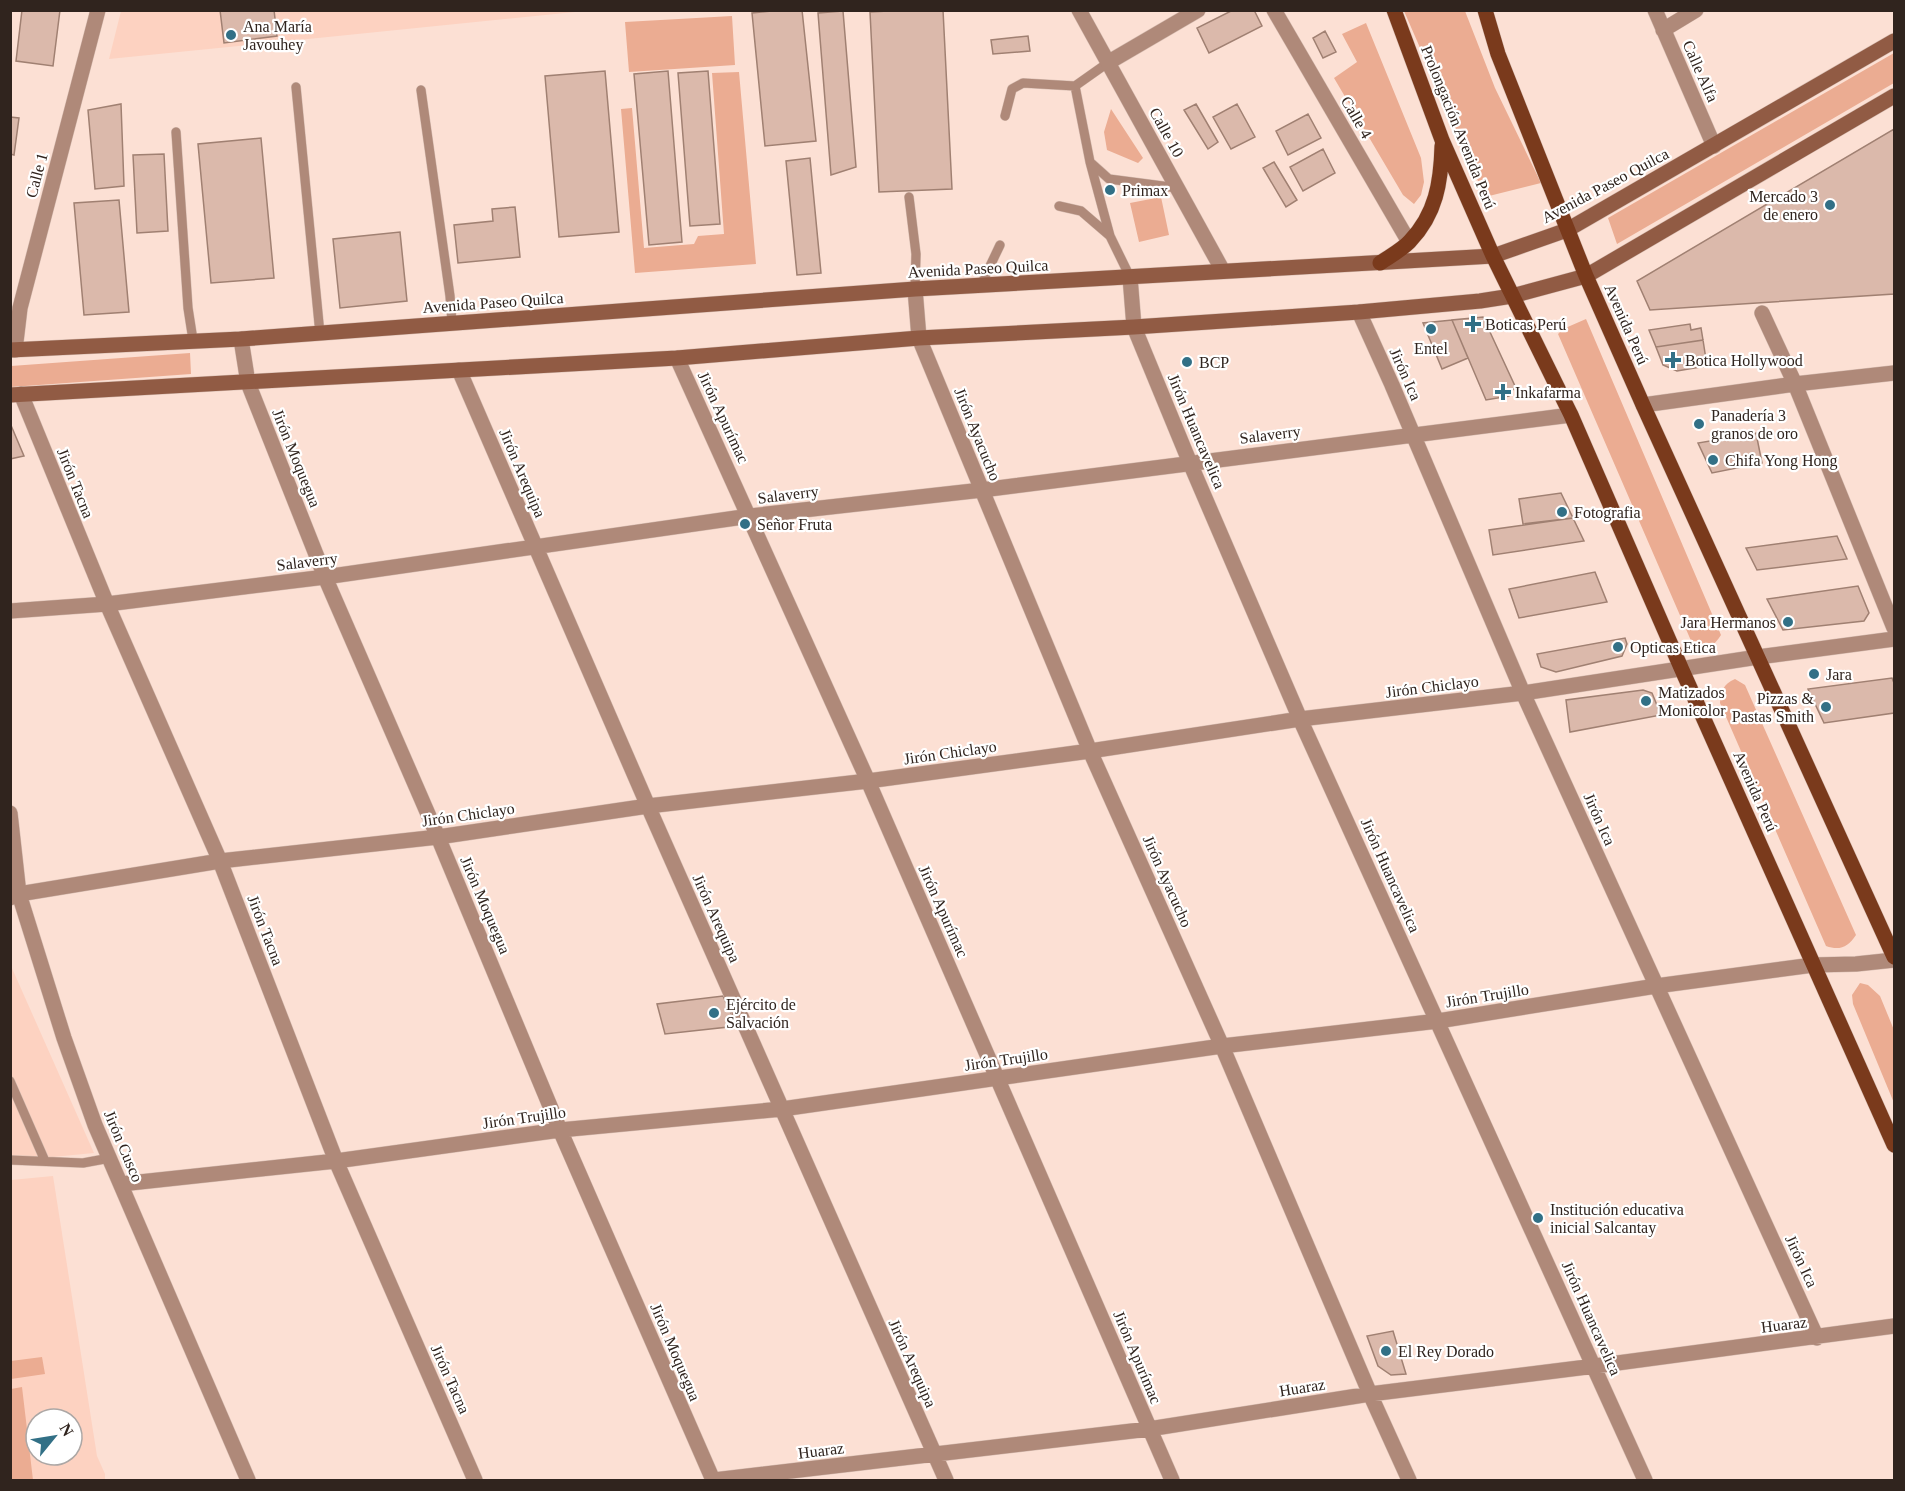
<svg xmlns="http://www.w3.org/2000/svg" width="1905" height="1491" font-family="'Times New Roman',serif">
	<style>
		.built { fill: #fdd2c1; fill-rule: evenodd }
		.green { fill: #ebac92 }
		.building { fill: #dbb9ab; stroke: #a08072; stroke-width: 1.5 }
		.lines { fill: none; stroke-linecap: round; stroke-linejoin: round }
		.service-casing { stroke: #d7beb3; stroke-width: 10 }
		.minor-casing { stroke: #d7beb3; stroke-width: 16 }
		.secondary-casing { stroke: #d7beb3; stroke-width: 16 }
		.primary-casing { stroke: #d7beb3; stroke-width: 16 }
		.service { stroke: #af8979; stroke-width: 9 }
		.minor { stroke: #af8979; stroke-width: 15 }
		.secondary { stroke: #915b44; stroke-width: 15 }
		.primary { stroke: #7a3a1c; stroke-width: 15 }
		.poi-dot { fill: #327086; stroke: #fff; stroke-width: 2 }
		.labels { text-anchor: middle; stroke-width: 4.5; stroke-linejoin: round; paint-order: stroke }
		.poi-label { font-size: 16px; fill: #30241e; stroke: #fff; text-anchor: start }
		.street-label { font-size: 16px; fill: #30241e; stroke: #fff }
	</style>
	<rect width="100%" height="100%" fill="#fce0d4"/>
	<path class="built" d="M121,11H585L109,59Z
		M11,966L94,1153L11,1161Z
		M53,1176L97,1456L105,1474V1480H11V1180ZM36,1419H72V1455H36Z"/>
	<path class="green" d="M1404,11H1465L1495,88L1541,183L1485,197Z
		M732,16L735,65L629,72L625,22Z
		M1366,23L1421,158L1424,182L1421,195L1414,204L1403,195L1334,78L1357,62L1342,34Z
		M1894,53V83L1617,244L1608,218Z
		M739,72L756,264L635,273L621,109L632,108L644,248L694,244L698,236L724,234L712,73Z
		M1111,109L1143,158L1138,163L1107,150L1104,132Z
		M1161,197L1169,235L1139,242L1130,203Z
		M1586,319L1721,635C1715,644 1711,648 1700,650L1692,643L1558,334L1563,329Z
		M190,353L191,374L11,387V366Z
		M1735,679L1745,685L1856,935C1848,947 1840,951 1826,946L1720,703C1721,691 1723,684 1735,679Z
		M1860,983L1868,985L1880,996L1894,1030V1103L1853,1004L1852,995Z
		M42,1357L45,1374L11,1379V1361Z
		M22,1387L33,1480H11V1389Z"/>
	<path class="building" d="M22,10H60L53,66L16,61Z
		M220,10H274L277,36L224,43Z
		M781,10H802L816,141L765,146L752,13Z
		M907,10H943L952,189L879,192L870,12Z
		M1233,10H1254L1262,26L1209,53L1197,28Z
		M843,11L856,167L831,175L818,13Z
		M1325,31L1336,52L1323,58L1313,38Z
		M1028,36L1030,51L993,54L991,40Z
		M605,71L619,232L559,237L545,76Z
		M668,71L682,242L649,245L634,74Z
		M708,71L720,224L690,226L678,73Z
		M121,104L124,186L95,189L88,110Z
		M1196,104L1218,142L1208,149L1184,110Z
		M1237,104L1255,137L1231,149L1213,117Z
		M1308,114L1321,138L1288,155L1276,131Z
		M10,117L19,118L14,155L10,154Z
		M1894,129V294L1650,310L1637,281Z
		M261,138L274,278L211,283L198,144Z
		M1323,149L1335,173L1303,191L1290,167Z
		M164,154L168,231L137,233L133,155Z
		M810,158L821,273L797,275L786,161Z
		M1274,162L1297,200L1286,207L1263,168Z
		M119,200L129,312L84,315L74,203Z
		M515,207L520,257L458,263L454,225L493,221L492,209Z
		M400,232L407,301L340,308L333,239Z
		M1483,317L1515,386L1509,396L1486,400L1452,320Z
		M1452,320L1468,358L1442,369L1423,323Z
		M1690,324L1691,330L1701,328L1703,340L1656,347L1649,330Z
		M1703,340L1707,366L1677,371L1663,365L1656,347Z
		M10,423L24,456L10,459Z
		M1756,433L1762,463L1712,473L1698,443Z
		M1561,493L1573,518L1523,524L1519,499Z
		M1573,518L1584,541L1493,555L1489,530Z
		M1837,536L1847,559L1757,570L1746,548Z
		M1595,572L1607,602L1519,618L1509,589Z
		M1858,586L1869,613L1864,621L1783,630L1767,599Z
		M1625,638L1627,644L1622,656L1556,672L1541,667L1537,654Z
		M1892,678L1894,683V713L1824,723L1808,689Z
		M1643,690L1652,693L1661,715L1570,732L1566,700Z
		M723,996L737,1026L665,1034L657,1004Z
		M1393,1331L1406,1374L1391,1375L1378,1366L1367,1336Z"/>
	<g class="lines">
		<defs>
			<path id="service" d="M1109,62L1075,86L1090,162L1109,179L1178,188
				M296,87L320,334
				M421,90L450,296L452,323
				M1005,116L1012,89L1023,83L1075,86
				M176,132L188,308L193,340
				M1090,162L1110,236
				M909,197L916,254L915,289
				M1059,206L1081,211L1110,236L1130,277
				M981,285L1000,245
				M10,1081L45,1161
				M10,1160L83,1163L110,1158"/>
			<path id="minor" d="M1079,10L1223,271
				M1274,10L1409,242
				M1655,10L1714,146
				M1663,30L1696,10
				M1109,62L1198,10
				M1130,277L1134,327L1190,463L1300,719L1645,1480
				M915,289L919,338L1090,751L1222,1046L1370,1394L1409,1480
				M1359,312L1392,385L1523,693L1817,1338
				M1762,313L1795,384L1894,628
				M241,339L248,383L325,577L438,837L560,1130L713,1480
				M15,350L20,308L98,10
				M677,358L868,781L1172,1480
				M459,370L648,806L946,1480
				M21,394L107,604L220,861L336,1161L475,1480
				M1643,405L1795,384L1894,373
				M10,611L107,604L325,577L750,516L982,490L1571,415
				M10,813L19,894L64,1038L95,1125L248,1480
				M10,898L19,894L220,861L438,837L648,806L868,781L1090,751L1300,719L1523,693L1758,657L1894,639
				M121,1184L336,1161L560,1130L782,1109L1222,1046L1438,1021L1656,986L1813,965L1856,964L1894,960
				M714,1480L1149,1429L1370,1394L1595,1366L1894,1326"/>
			<path id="secondary" d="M10,350L241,339L915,289L1493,256L1567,230L1894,41
				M10,395L677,358L919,338L1134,327L1359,312L1480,301L1512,296L1586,276L1894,96"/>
			<path id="primary" d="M1394,10L1442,140L1493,256L1571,415L1682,670L1894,1145
				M1485,10L1498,54L1586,276L1643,405L1894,957
				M1380,263C1390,256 1402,250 1410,241C1436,214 1441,182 1442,146"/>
		</defs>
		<use href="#service" class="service-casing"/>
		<use href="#minor" class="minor-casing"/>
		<use href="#secondary" class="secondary-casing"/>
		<use href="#primary" class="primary-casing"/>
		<use href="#service" class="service"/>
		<use href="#minor" class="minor"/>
		<use href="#secondary" class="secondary"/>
		<use href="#primary" class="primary"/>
	</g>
	<g class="poi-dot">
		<circle cx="231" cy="35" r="6"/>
		<circle cx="1110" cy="190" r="6"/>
		<circle cx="1830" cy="205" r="6"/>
		<path d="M1470 315h6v6h6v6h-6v6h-6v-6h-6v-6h6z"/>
		<circle cx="1431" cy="329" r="6"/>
		<path d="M1670 351h6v6h6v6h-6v6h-6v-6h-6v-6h6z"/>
		<circle cx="1187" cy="362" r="6"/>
		<path d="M1500 383h6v6h6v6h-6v6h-6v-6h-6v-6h6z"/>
		<circle cx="1699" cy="424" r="6"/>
		<circle cx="1713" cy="460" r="6"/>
		<circle cx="1562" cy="512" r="6"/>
		<circle cx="745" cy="524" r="6"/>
		<circle cx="1788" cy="622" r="6"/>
		<circle cx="1618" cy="647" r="6"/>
		<circle cx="1814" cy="674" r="6"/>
		<circle cx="1646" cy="701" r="6"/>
		<circle cx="1826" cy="707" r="6"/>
		<circle cx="714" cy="1013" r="6"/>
		<circle cx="1538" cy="1218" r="6"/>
		<circle cx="1386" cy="1351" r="6"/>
	</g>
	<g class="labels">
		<g class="poi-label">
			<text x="243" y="32">Ana María<tspan x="243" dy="18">Javouhey</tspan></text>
			<text x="1122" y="196">Primax</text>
			<text x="1818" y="202" text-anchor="end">Mercado 3<tspan x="1818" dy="18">de enero</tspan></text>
			<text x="1485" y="330">Boticas Perú</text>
			<text x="1431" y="354" text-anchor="middle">Entel</text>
			<text x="1685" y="366">Botica Hollywood</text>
			<text x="1199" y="368">BCP</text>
			<text x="1515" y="398">Inkafarma</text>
			<text x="1711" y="421">Panadería 3<tspan x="1711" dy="18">granos de oro</tspan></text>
			<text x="1725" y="466">Chifa Yong Hong</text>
			<text x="1574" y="518">Fotografia</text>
			<text x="757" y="530">Señor Fruta</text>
			<text x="1776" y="628" text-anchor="end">Jara Hermanos</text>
			<text x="1630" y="653">Opticas Etica</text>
			<text x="1826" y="680">Jara</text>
			<text x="1658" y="698">Matizados<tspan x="1658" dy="18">Monicolor</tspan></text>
			<text x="1814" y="704" text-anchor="end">Pizzas &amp;<tspan x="1814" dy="18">Pastas Smith</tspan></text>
			<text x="726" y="1010">Ejército de<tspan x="726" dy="18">Salvación</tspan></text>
			<text x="1550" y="1215">Institución educativa<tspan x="1550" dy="18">inicial Salcantay</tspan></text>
			<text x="1398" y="1357">El Rey Dorado</text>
		</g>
		<g class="street-label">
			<text transform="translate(1701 71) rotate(66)" y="6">Calle Alfa</text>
			<text transform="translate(1357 117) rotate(60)" y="6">Calle 4</text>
			<text transform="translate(1459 127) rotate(68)" y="6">Prolongación Avenida Perú</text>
			<text transform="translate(1167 132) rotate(61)" y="6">Calle 10</text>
			<text transform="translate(36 175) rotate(-75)" y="6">Calle 1</text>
			<text transform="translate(1605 185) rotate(-28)" y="6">Avenida Paseo Quilca</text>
			<text transform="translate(978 268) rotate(-3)" y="6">Avenida Paseo Quilca</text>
			<text transform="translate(493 302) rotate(-4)" y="6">Avenida Paseo Quilca</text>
			<text transform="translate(1627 324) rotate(66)" y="6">Avenida Perú</text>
			<text transform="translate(1406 374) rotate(66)" y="6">Jirón Ica</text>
			<text transform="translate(724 417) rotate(65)" y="6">Jirón Apurímac</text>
			<text transform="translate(1197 431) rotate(67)" y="6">Jirón Huancavelica</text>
			<text transform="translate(978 434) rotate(68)" y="6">Jirón Ayacucho</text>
			<text transform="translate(1270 434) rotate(-7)" y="6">Salaverry</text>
			<text transform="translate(297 458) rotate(68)" y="6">Jirón Moquegua</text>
			<text transform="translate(523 473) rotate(67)" y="6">Jirón Arequipa</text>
			<text transform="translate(76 483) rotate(68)" y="6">Jirón Tacna</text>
			<text transform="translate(788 494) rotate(-7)" y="6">Salaverry</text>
			<text transform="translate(307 561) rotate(-7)" y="6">Salaverry</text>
			<text transform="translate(1432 686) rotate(-7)" y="6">Jirón Chiclayo</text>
			<text transform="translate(950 752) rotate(-8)" y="6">Jirón Chiclayo</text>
			<text transform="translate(1756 791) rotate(66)" y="6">Avenida Perú</text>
			<text transform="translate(468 814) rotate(-8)" y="6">Jirón Chiclayo</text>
			<text transform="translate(1600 819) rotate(66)" y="6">Jirón Ica</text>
			<text transform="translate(1391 875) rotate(66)" y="6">Jirón Huancavelica</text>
			<text transform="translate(1168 881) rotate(66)" y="6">Jirón Ayacucho</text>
			<text transform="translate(486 905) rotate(67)" y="6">Jirón Moquegua</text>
			<text transform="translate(944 911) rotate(66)" y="6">Jirón Apurímac</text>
			<text transform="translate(717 918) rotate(66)" y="6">Jirón Arequipa</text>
			<text transform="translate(266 930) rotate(69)" y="6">Jirón Tacna</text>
			<text transform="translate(1487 995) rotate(-9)" y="6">Jirón Trujillo</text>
			<text transform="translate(1006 1059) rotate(-8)" y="6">Jirón Trujillo</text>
			<text transform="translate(524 1117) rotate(-8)" y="6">Jirón Trujillo</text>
			<text transform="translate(124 1146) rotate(67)" y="6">Jirón Cusco</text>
			<text transform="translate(1802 1261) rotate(65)" y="6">Jirón Ica</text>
			<text transform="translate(1592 1318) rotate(66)" y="6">Jirón Huancavelica</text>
			<text transform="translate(1784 1324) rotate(-7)" y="6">Huaraz</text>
			<text transform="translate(676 1352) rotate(67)" y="6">Jirón Moquegua</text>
			<text transform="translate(1138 1357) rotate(67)" y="6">Jirón Apurímac</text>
			<text transform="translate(913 1363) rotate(66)" y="6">Jirón Arequipa</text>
			<text transform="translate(451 1379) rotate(66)" y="6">Jirón Tacna</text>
			<text transform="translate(1302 1387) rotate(-9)" y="6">Huaraz</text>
			<text transform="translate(821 1450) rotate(-7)" y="6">Huaraz</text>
		</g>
	</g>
	<rect width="1905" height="1491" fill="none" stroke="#30241e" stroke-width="24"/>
	<g transform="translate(54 1437) rotate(60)"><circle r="28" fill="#ffffff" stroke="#aca7a5" stroke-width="1.5"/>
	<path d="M0-4.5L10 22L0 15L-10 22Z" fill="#327086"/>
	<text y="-9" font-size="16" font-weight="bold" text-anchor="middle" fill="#30241e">N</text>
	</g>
</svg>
